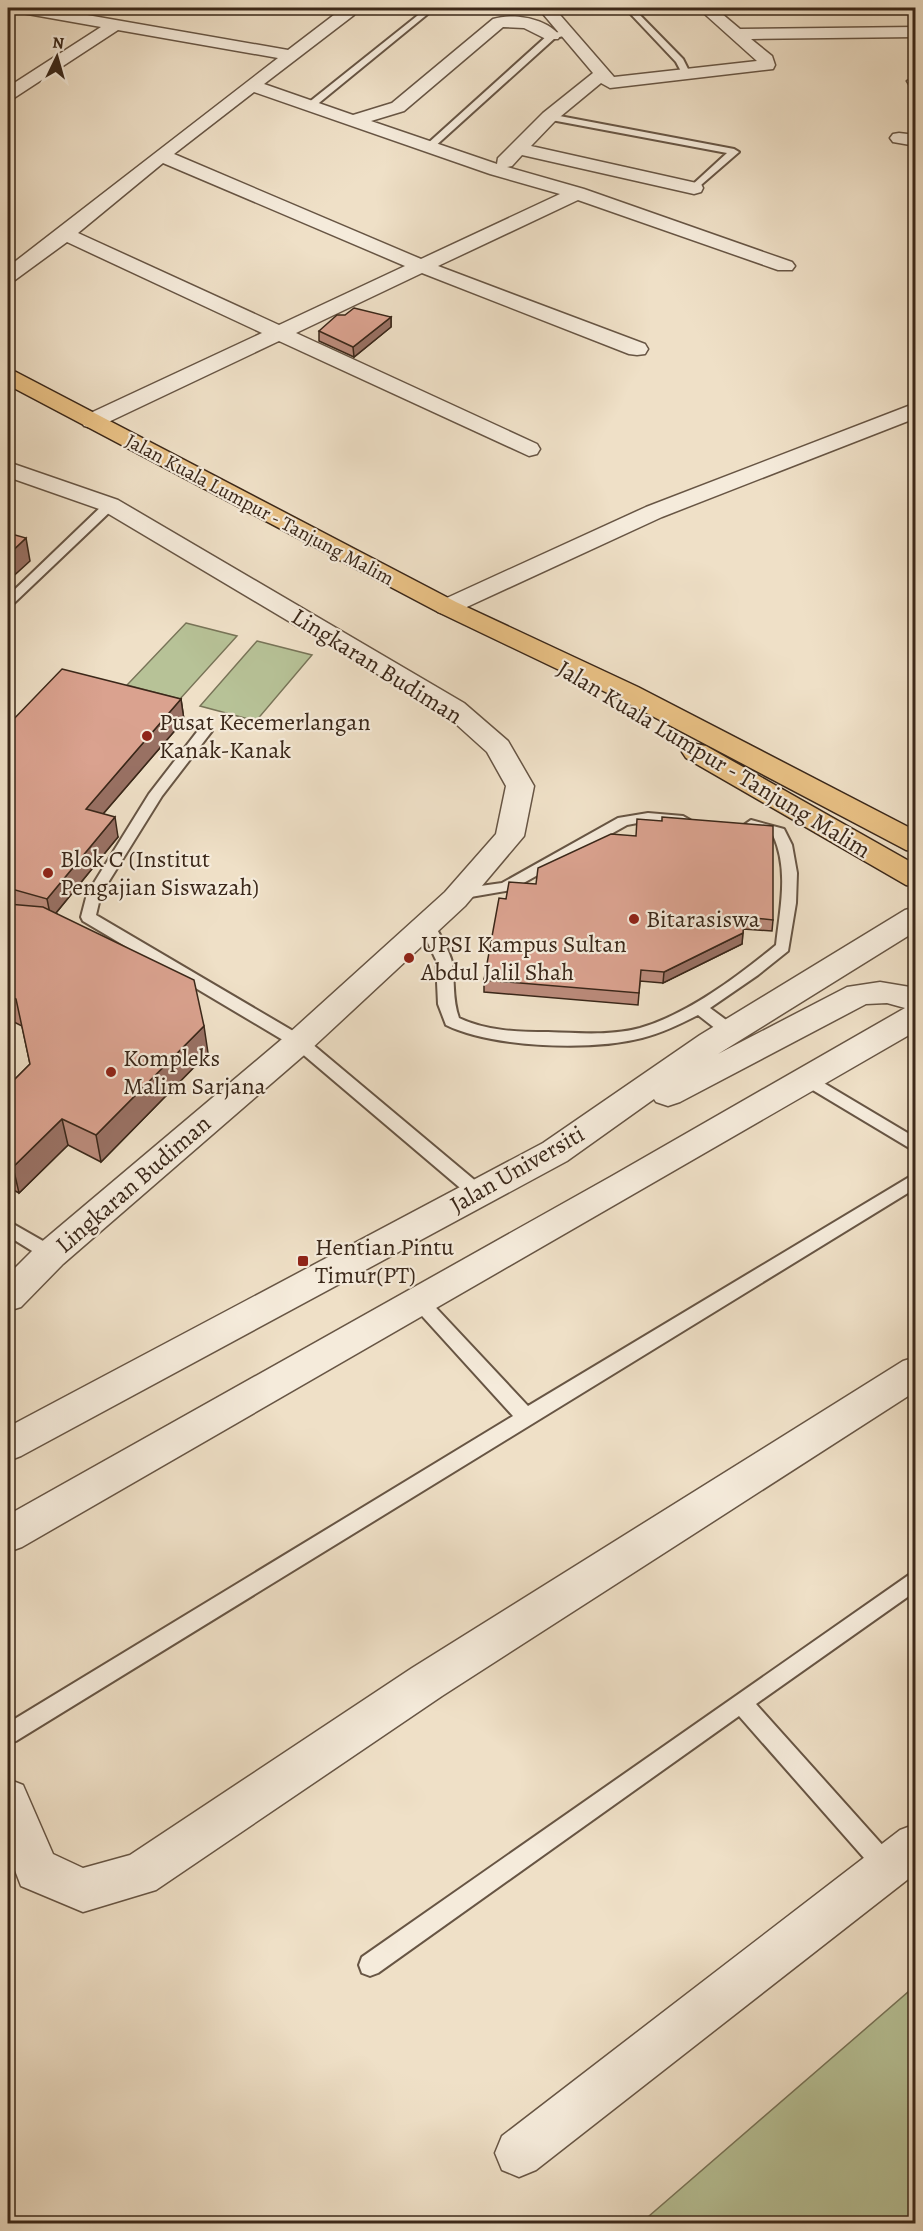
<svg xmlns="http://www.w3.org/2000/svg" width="923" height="2231" font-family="Alegreya,serif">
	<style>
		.green { fill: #b7c297; stroke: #787458; stroke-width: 1.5 }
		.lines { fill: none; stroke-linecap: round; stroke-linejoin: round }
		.service-casing { stroke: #675544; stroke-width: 4 }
		.minor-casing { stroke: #675544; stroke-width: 3 }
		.primary-casing { stroke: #3a2719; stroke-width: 3 }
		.service { fill: #f5ebdb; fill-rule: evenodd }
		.minor { fill: #f5ebdb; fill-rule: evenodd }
		.primary { fill: #e8c084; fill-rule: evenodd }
		.wall { fill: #bb8b7b; stroke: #3a2719; stroke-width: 1.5 }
		.shaded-wall { fill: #997164; stroke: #3a2719; stroke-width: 1.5 }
		.building { fill: #daa28f; stroke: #3a2719; stroke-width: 1.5 }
		.poi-dot { fill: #8f2418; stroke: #f5ebdb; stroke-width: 2 }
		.labels { text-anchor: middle; stroke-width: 4.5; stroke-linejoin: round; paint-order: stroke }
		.far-street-label { font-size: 20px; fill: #3a2719; stroke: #f5ebdb }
		.street-label { font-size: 24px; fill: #3a2719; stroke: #f5ebdb }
		.poi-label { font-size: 24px; fill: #3a2719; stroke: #f5ebdb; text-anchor: start }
	</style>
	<rect width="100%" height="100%" fill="#efe0c7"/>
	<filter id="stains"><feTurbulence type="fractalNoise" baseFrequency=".00333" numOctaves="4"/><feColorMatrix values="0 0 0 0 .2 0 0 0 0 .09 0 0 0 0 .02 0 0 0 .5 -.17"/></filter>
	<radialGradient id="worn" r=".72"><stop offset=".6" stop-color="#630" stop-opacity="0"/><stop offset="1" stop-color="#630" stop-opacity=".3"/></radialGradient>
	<path class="green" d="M186,623L237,636L180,699L127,685Z
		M257,641L312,655L256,721L200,706Z
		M915,1986V2223H641Z"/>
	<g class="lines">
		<defs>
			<path id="service" d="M427,8H435L314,107H308V103Z
				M625,8H633L683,59L691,75L690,77H684L676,62Z
				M705,8H786L782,10L708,11H705Z
				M569,30L573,32L572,34L555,38L432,149H426V145L549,34Z
				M549,114L734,149L739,152L694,191L691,190V186L727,153L546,119V115Z
				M110,501L114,502V508L12,605L8,606V596L106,502Z
				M205,727L212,731L162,796L101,894L96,915L305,1038L484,1188L487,1193L484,1198L478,1199L472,1198L293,1046L83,921L81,917L87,894L149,794L200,728Z
				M648,813L683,816L690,820L683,824L648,821L627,825L511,890L459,899L452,894L459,889L502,883L618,818Z
				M751,820L784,829L792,845L797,873L796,903L788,951L758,975L710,1008L737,1028L739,1032L737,1036H725L698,1015C680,1024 662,1033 642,1038C592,1051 493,1048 446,1025L438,1004L436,960L419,924L427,919C435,921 450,953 452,962C455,981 452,999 459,1018C487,1031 517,1032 548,1032C578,1033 610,1036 640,1028C688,1014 737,977 776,945C780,908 789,870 773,835L746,828L744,825Z
				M807,1073L916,1138V1152L801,1083L799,1079L801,1075Z
				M916,1173V1188L16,1741L8,1744V1723L513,1416L413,1306L410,1301L413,1296L419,1294L425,1296L528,1406Z
				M8,1221L57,1249L60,1254L57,1259L51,1261L45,1259L8,1236Z
				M916,1570V1591L756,1704L895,1859L898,1867L895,1875L887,1878L879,1875L739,1716L378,1973L370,1976L362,1973L359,1965L362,1957Z"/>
			<path id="minor" d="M14,8H47L288,50L343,8H359L354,15L264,84L353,115L392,103L493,19C514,13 546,18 560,36L558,39H546L524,28L503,27L404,111L371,121L497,164L498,158L543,113L593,73L538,8H554L614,77L757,61L698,8H715L740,29L916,27V37L751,39L772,56L775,65L773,69L610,88L601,83L555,121L531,146L701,184L703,188L701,192L694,194L522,155L512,166L507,167L584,189L792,262L795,266L792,270H778L578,200L438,266L645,344L648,349L645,354L637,355L629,354L422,273L296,333L537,444L540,449L537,454L529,456L279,341L100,426L92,428L84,426L81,421L84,416L262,333L67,242L15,280L8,282V267L278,58L118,30L14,98L8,99V87L101,27L22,13ZM254,92L490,174L560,194L421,259L174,154ZM163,163L405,266L279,325L78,233Z
				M916,76V87L910,86L907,81Z
				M899,133L916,135V146L893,142L890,138L893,134Z
				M916,403V418L662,517L456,612L447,615L438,612L434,607L438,602L646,507Z
				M8,462L118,500L464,703L508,741L534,786L524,836L465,906L310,1050L63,1264L21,1307L8,1311V1275L39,1244L288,1034L445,892L496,834L506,786L487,752L446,715L102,510L8,477Z
				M916,907V931L718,1054L847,987L880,982L916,988V1031L22,1547L8,1552V1515L612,1176L905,1008L887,1003L866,1004L680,1102L668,1106L656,1102L654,1099L567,1161L21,1456L8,1461V1427L543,1143L700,1035L905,910Z
				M916,1357V1391L442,1696L156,1890L83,1912L21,1886L8,1852V1779L23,1785L53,1854L83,1868L130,1855L412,1668L903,1361Z
				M916,1824V1873L536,2170L519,2177L502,2170L495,2153L502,2136L900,1830Z"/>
			<path id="primary" d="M8,370L16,372L456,602L638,687L916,831V852L906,850L620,699L438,612L8,385Z
				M696,744L706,746L916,865V887L906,885L686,758L682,752L686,746Z"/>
		</defs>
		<use href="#service" class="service-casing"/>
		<use href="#minor" class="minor-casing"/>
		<use href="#primary" class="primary-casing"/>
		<use href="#service" class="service"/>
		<use href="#minor" class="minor"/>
		<use href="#primary" class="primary"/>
	</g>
	<path class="wall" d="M391,317V327L354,357L319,341V331Z
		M181,699L184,720L103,814L118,837L56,913L208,1053L101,1162L68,1145L19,1193L8,1187V1086L30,1064L22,1026L8,1019V725Z
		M636,836L773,920L772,931L743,929L742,944L663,983L640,981L638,1005L484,992V980L506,899Z"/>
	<path class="shaded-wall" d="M391,317V327L354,357L353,347Z
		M26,538L30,561L8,581V555Z
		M181,699L184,720L90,829L86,809Z
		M115,817L118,837L51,919L47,899Z
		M743,933L742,944L663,983L664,972Z
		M204,1026L208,1053L101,1162L96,1135Z
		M62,1119L68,1145L19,1193L13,1167Z"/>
	<path class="building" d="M354,308L391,317L353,347L319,331L337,315H345Z
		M8,533L26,538L8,555Z
		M62,669L181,699L86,809L115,817L47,899L8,888V725Z
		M662,817L773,826V920L744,917L743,933L664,972L641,970L639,993L484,980L499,898L506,899L509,882L536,884L538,868L611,834L636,836L637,819L662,821Z
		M8,904L43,907L194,980L204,1026L96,1135L62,1119L13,1167L8,1164V1086L30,1064L16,999L8,995Z"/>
	<g class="poi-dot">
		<circle cx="147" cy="736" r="6"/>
		<circle cx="48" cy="873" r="6"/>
		<circle cx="634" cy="919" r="6"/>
		<circle cx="409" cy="958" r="6"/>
		<circle cx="111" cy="1072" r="6"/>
		<rect x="297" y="1255" width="12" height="12" rx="3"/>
	</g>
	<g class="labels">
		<g class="far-street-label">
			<text transform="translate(260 509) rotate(28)" y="7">Jalan Kuala Lumpur - Tanjung Malim</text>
		</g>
		<g class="street-label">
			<text transform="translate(377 666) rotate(32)" y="8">Lingkaran Budiman</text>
			<text transform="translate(714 759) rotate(31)" y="8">Jalan Kuala Lumpur - Tanjung Malim</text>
			<text transform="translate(517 1169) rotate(-30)" y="8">Jalan Universiti</text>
			<text transform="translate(133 1184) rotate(-41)" y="8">Lingkaran Budiman</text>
		</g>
		<g class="poi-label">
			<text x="159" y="730">Pusat Kecemerlangan<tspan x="159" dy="28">Kanak-Kanak</tspan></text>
			<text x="60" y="867">Blok C (Institut<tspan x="60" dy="28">Pengajian Siswazah)</tspan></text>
			<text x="646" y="927">Bitarasiswa</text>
			<text x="421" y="952">UPSI Kampus Sultan<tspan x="421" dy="28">Abdul Jalil Shah</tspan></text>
			<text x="123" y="1066">Kompleks<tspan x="123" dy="28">Malim Sarjana</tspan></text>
			<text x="315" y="1255">Hentian Pintu<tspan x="315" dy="28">Timur(PT)</tspan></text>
		</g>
	</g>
	<rect width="923" height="2231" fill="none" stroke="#efe0c7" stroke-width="30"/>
	<rect x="9" y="9" width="905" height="2213" fill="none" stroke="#3a2719" stroke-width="3"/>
	<rect x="15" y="15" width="893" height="2201" fill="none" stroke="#3a2719" stroke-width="1.5"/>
	<g transform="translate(57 57) rotate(5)" stroke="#f5ebdb" stroke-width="4.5" paint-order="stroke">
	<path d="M0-4.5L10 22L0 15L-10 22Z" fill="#3a2719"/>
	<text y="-9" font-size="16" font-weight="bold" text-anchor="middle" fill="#3a2719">N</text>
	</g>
	<rect width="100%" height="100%" filter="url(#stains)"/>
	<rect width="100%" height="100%" fill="url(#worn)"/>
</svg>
